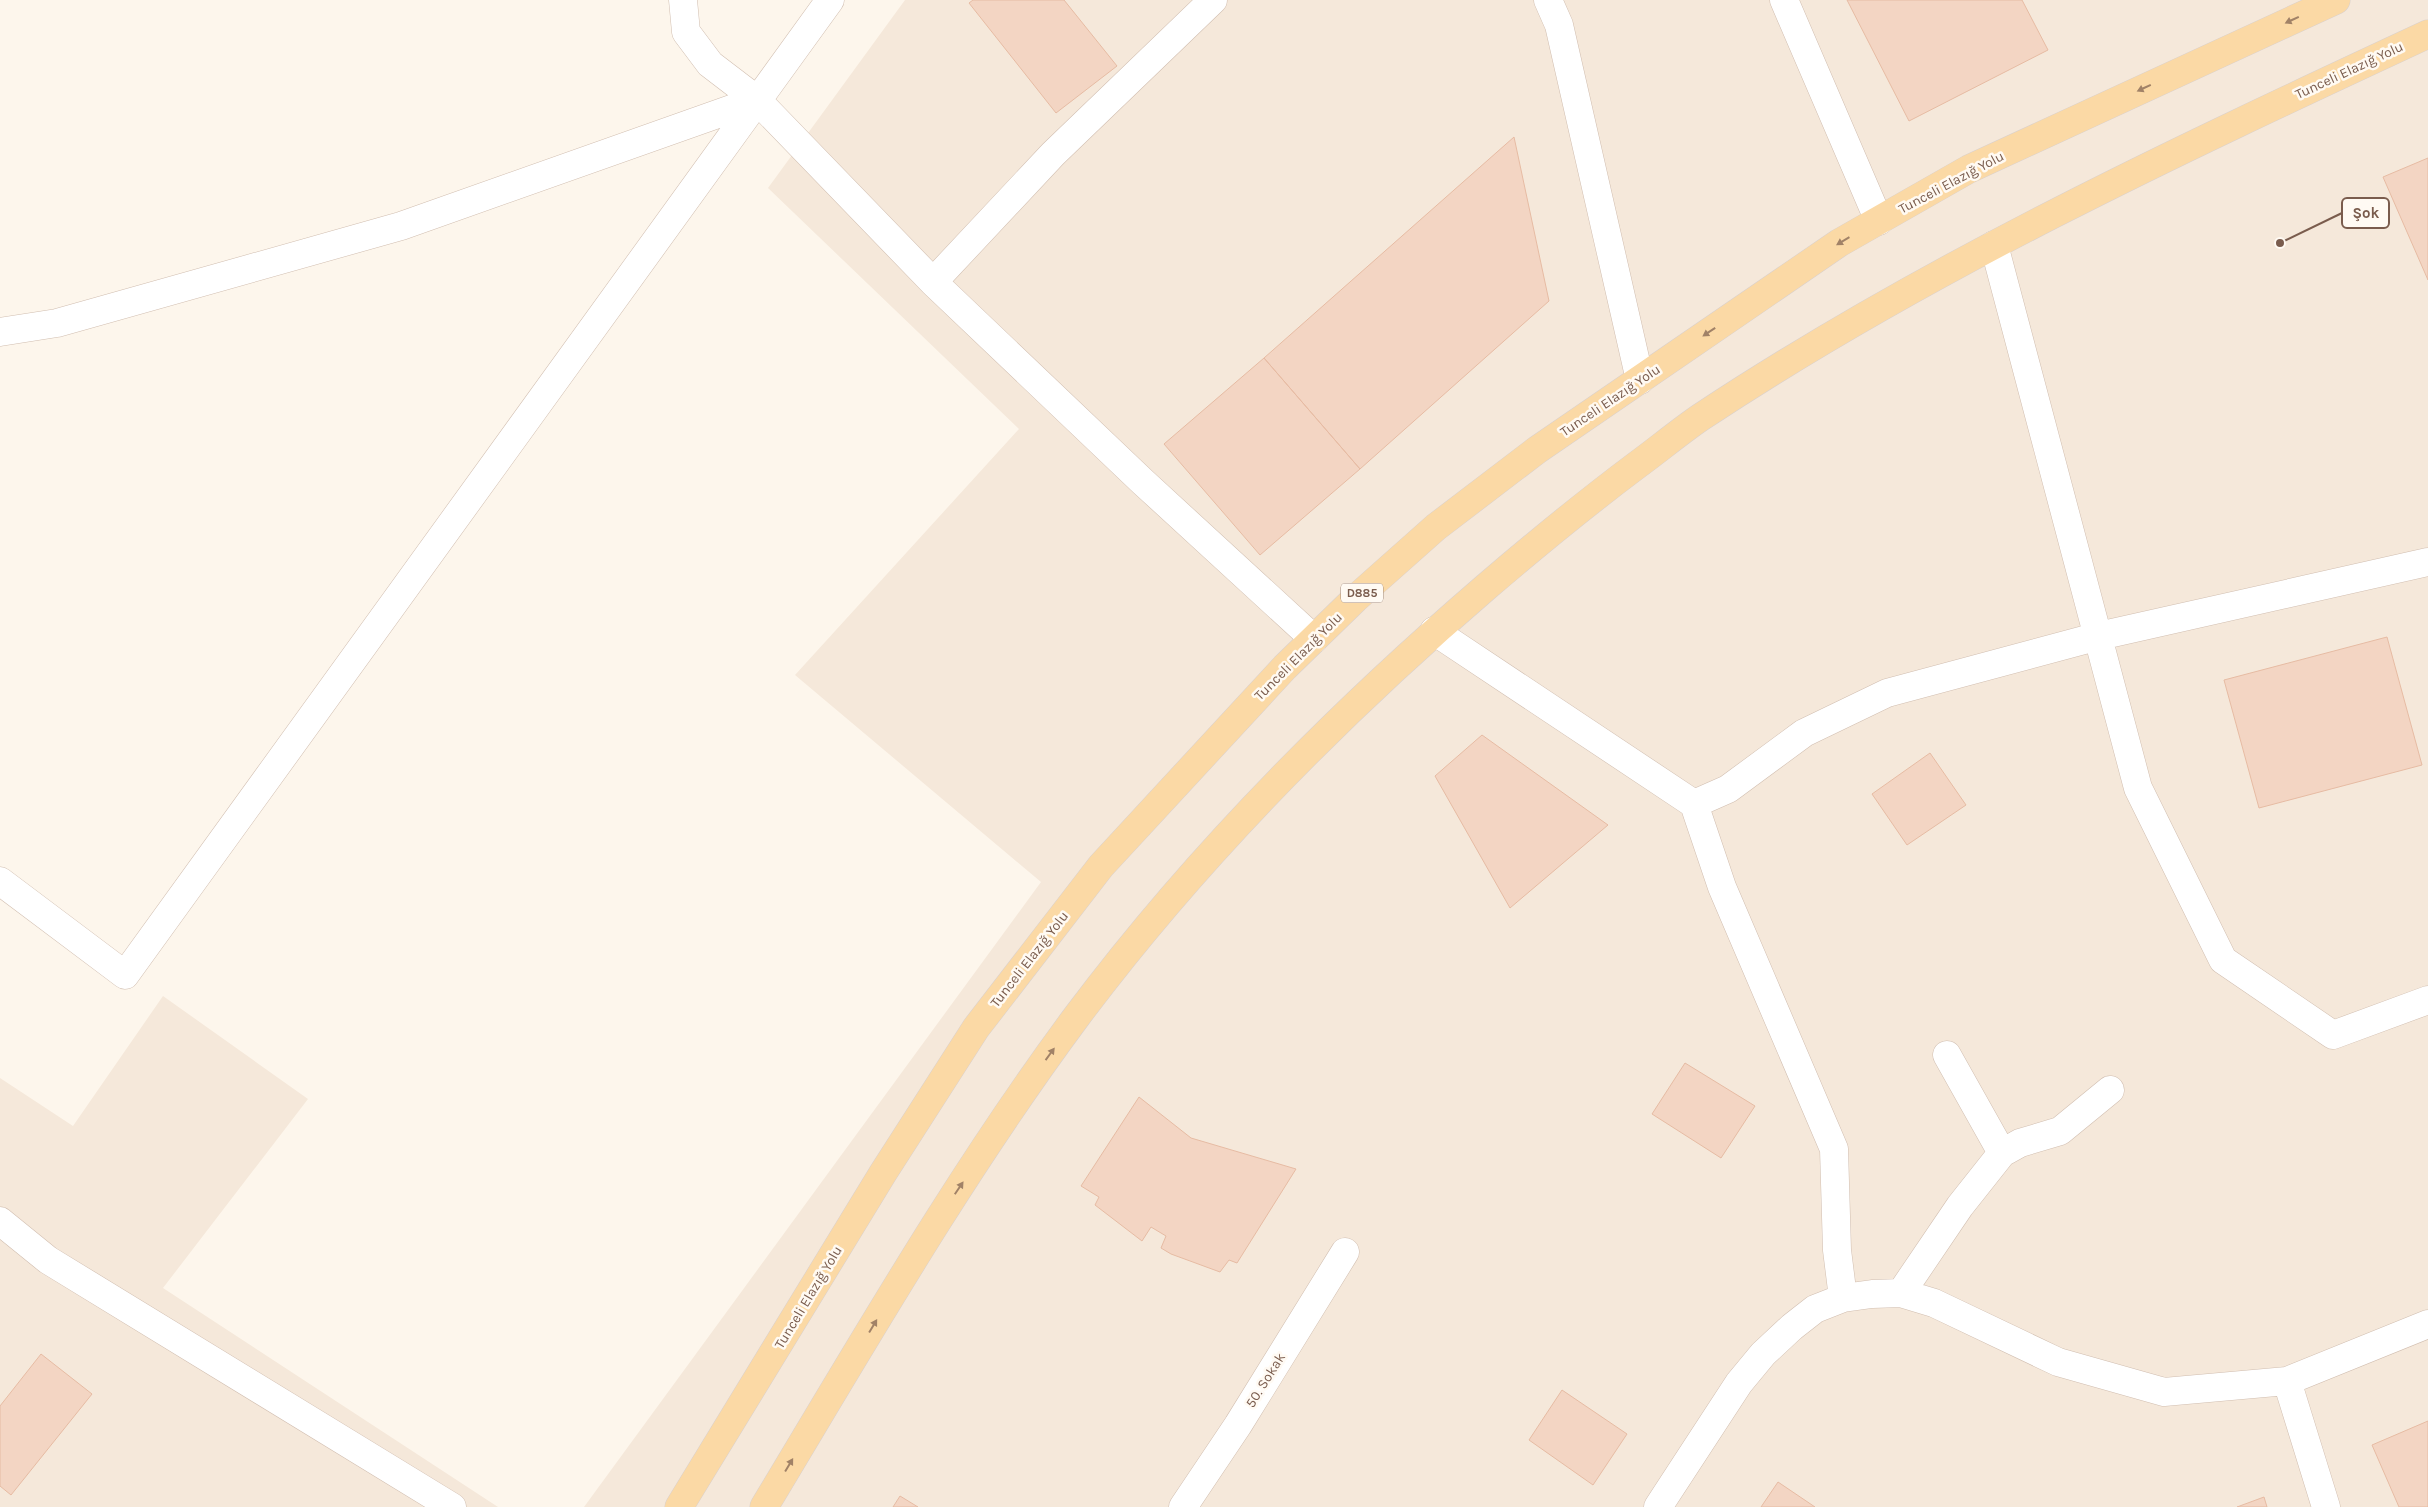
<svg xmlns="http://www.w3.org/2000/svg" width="2428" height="1507" font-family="Karla,sans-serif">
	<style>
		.residential { fill: #f5e8da }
		.building { fill: #f3d5c3; stroke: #e6bba3 }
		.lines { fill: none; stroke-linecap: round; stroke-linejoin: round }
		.minor-casing { stroke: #d1beb0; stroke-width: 29 }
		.major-casing { stroke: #dad1cd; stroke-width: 29 }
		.minor { stroke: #fff; stroke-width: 28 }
		.major { stroke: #fbd9a5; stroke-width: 28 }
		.oneway { fill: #a18267 }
		.labels { text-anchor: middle; stroke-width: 5; stroke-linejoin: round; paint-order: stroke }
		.shield { fill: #fffaf3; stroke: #a28b7f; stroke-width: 1 }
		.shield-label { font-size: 12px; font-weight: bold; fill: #7a5c4d }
		.street-label { font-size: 14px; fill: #7a5c4d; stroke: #fffaf3 }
		.leader { fill: none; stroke: #7a5c4d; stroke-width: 2 }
		.callout-dot { fill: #7a5c4d; stroke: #fffaf3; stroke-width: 2 }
		.callout { fill: #fffaf3; stroke: #7a5c4d; stroke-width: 2 }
		.callout-label { font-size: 15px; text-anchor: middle; font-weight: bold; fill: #7a5c4d }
	</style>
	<rect width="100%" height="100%" fill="#fdf6ec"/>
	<path class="residential" d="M905,0H2428V1507H584L1041,882L795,675L1019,429L768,188Z
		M163,996L308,1099L163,1288L498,1507H0V1078L73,1126Z"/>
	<path class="building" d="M973,0H1064L1117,66L1056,113L969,3Z
		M1847,0H2022L2048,50L1909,121Z
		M1514,137L1549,301L1360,469L1264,358Z
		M2428,158V280L2383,177Z
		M1264,358L1360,469L1260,555L1164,444Z
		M2387,637L2422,765L2259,808L2224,680Z
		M1482,735L1608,825L1510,908L1435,776Z
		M1930,753L1966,805L1907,845L1872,794Z
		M1685,1063L1755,1106L1721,1158L1652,1114Z
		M1139,1097L1191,1138L1296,1169L1237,1263L1229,1260L1220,1272L1171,1254L1161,1248L1166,1236L1151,1227L1142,1241L1095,1205L1099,1197L1081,1186Z
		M41,1354L92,1394L11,1495L0,1486V1406Z
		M1562,1390L1627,1434L1593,1485L1529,1440Z
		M2428,1421V1507H2399L2372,1445Z
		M1778,1482L1815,1507H1761Z
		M900,1496L918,1507H893Z
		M2264,1497L2267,1507H2237Z"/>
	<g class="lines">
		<defs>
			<path id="minor" d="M683,0L686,32L710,64L757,100L933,282L1143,482L1314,639
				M1548,0L1559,25L1640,380
				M1784,0L1879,221
				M1994,245L2138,788L2223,960L2333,1035L2428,1000
				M933,282L1053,154L1213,0
				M0,332L57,323L401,226L757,100
				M1434,631L1694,804L1722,887L1834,1149L1837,1250L1843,1298
				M1694,804L1728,789L1804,733L1887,693L2099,636L2428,562
				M0,881L125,975L830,0
				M1947,1055L2002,1153
				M0,1221L48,1260L452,1507
				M1901,1293L1960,1206L2002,1153L2020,1143L2060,1131L2110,1090
				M2287,1381L2326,1507
				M1183,1507L1238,1425L1345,1252
				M1658,1507L1739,1383L1763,1354L1792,1327L1815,1309L1843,1298L1872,1294L1901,1293L1934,1303L2058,1362L2164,1392L2287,1381L2428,1324"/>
			<path id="major" d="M679,1507L883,1173L976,1028L1101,866L1285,667L1355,599L1436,527L1537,450L1839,243L1969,169L2336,0
				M764,1507C864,1341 961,1172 1077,1016C1196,857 1336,716 1486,587C1535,545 1585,504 1637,465C1659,449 1679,432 1701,417C1929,266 2181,149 2428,34"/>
		</defs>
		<use href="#minor" class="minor-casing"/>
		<use href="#major" class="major-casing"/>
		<use href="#minor" class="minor"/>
		<use href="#major" class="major"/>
	</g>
	<defs><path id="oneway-solid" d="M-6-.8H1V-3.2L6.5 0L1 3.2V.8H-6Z" transform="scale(1.25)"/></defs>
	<g class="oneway">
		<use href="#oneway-solid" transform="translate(2292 20) rotate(155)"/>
		<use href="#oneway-solid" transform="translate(2144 88) rotate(155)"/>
		<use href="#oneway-solid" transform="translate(1843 241) rotate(149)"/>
		<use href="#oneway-solid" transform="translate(1709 332) rotate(146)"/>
		<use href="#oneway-solid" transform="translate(1050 1054) rotate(-54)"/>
		<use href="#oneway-solid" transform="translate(959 1188) rotate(-56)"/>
		<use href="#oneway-solid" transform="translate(873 1326) rotate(-59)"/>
		<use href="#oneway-solid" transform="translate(789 1465) rotate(-59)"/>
	</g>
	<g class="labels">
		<rect class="shield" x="1341" y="583.5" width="42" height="19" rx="4"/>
		<g class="shield-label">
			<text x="1362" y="597">D885</text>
		</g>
		<g class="street-label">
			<text transform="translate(2349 70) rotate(-25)" y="5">Tunceli Elazığ Yolu</text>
			<text transform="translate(1951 182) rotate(-28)" y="5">Tunceli Elazığ Yolu</text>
			<text transform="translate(1610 400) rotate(-34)" y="5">Tunceli Elazığ Yolu</text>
			<text transform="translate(1298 656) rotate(-45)" y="5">Tunceli Elazığ Yolu</text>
			<text transform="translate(1029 959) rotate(-52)" y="5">Tunceli Elazığ Yolu</text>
			<text transform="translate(808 1297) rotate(-59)" y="5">Tunceli Elazığ Yolu</text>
			<text transform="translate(1265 1380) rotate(-58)" y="5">50. Sokak</text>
		</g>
	</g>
	<path class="leader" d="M2280 243L2342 213"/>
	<circle class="callout-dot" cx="2280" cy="243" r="5"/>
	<rect class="callout" x="2342" y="198" width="47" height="30" rx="5"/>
	<g class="callout-label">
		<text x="2366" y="218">Şok</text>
	</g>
</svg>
